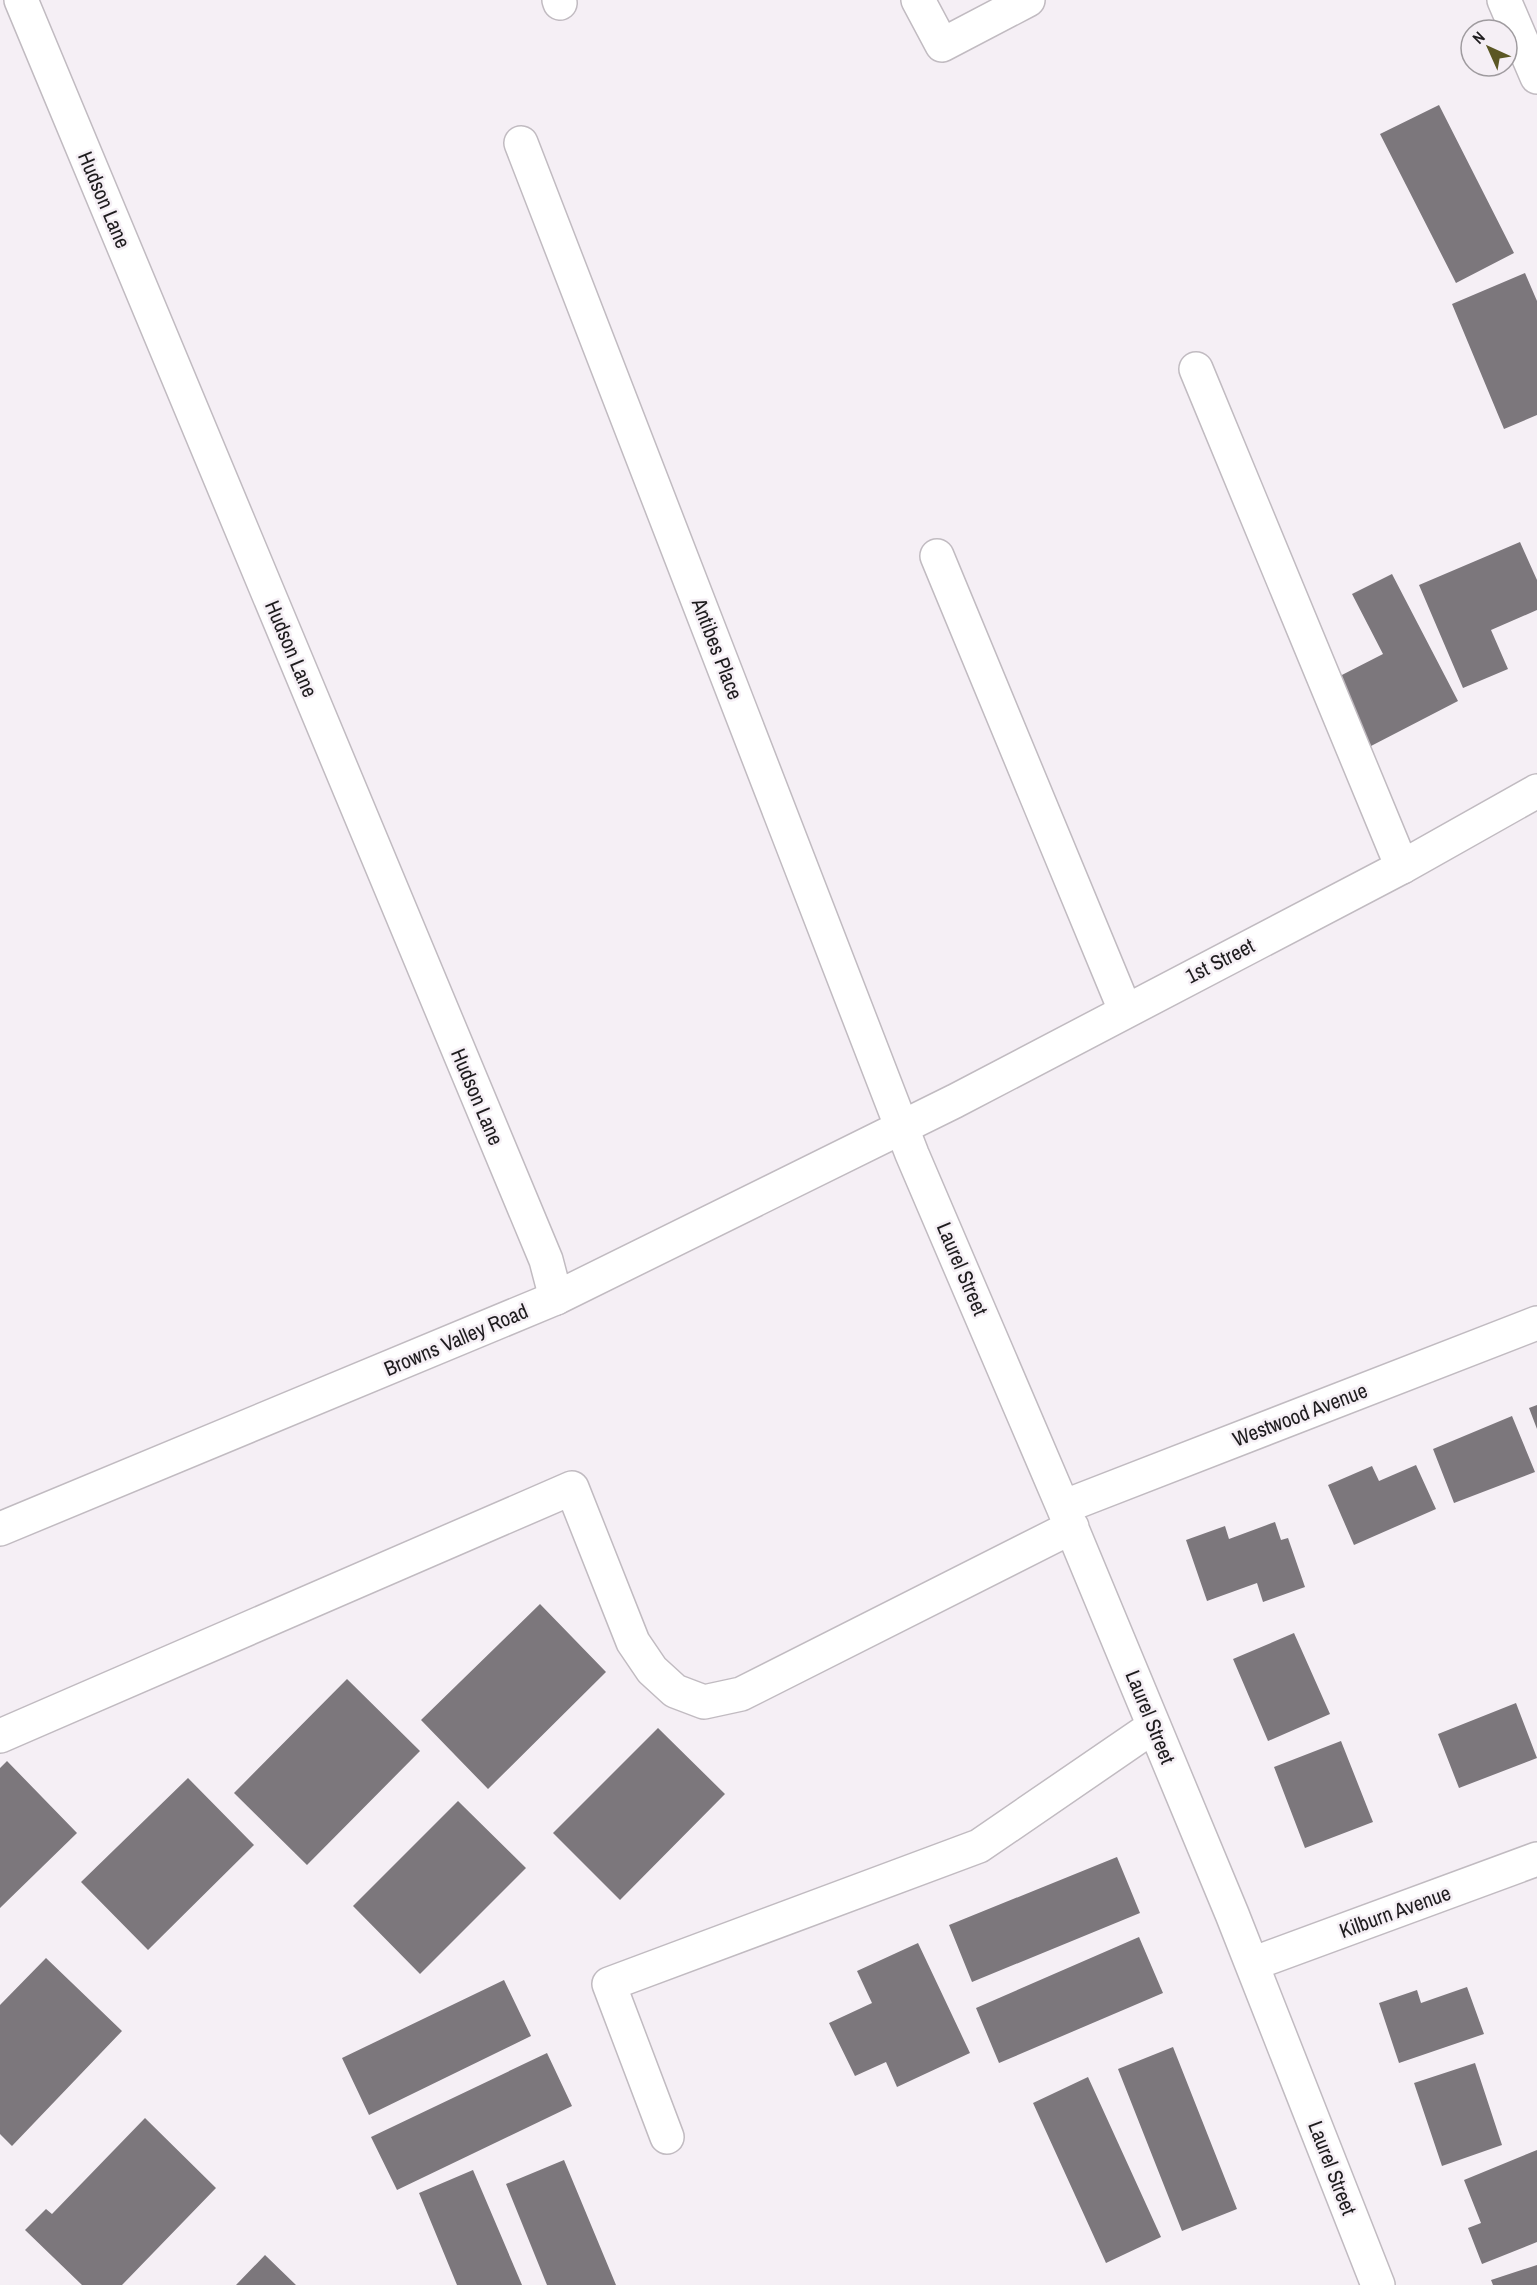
<svg xmlns="http://www.w3.org/2000/svg" width="1537" height="2285" font-family="'Archivo Narrow',sans-serif">
	<style>
		.building { fill: #7c777c }
		.lines { fill: none; stroke-linecap: round; stroke-linejoin: round }
		.minor-casing { stroke: #c1bbc1; stroke-width: 36 }
		.major-casing { stroke: #c1bbc1; stroke-width: 36 }
		.minor { stroke: #fff; stroke-width: 33 }
		.major { stroke: #fff; stroke-width: 33 }
		.labels { text-anchor: middle; stroke-width: 5; stroke-linejoin: round; paint-order: stroke }
		.street-label { font-size: 21px; fill: #1e1c1e; stroke: #f5eff5 }
	</style>
	<rect width="100%" height="100%" fill="#f5eff5"/>
	<path class="building" d="M1439,105L1514,253L1456,283L1380,134Z
		M1525,273L1537,301V415L1504,429L1452,304Z
		M1520,542L1537,580V610L1491,630L1508,669L1463,688L1419,585Z
		M1392,574L1458,701L1371,746L1336,678L1383,654L1352,594Z
		M1537,1405V1429L1529,1408Z
		M1512,1416L1535,1472L1454,1503L1433,1449Z
		M1416,1465L1436,1509L1354,1545L1328,1485L1372,1466L1379,1481Z
		M1275,1522L1281,1540L1288,1538L1305,1587L1263,1602L1257,1583L1207,1601L1186,1540L1225,1526L1229,1539Z
		M540,1604L606,1672L488,1789L421,1720Z
		M1294,1633L1330,1714L1268,1741L1233,1659Z
		M347,1679L420,1751L307,1865L234,1793Z
		M1516,1703L1537,1758L1459,1788L1438,1734Z
		M658,1728L725,1794L620,1900L553,1833Z
		M1341,1741L1373,1822L1305,1848L1274,1767Z
		M7,1761L77,1833L0,1908V1768Z
		M188,1778L254,1845L148,1950L81,1882Z
		M458,1801L526,1868L420,1974L353,1906Z
		M1117,1857L1140,1913L972,1982L949,1925Z
		M1139,1937L1163,1993L999,2063L976,2008Z
		M918,1943L970,2053L897,2087L886,2062L855,2076L829,2023L872,2003L857,1971Z
		M46,1958L122,2031L12,2146L0,2134V2005Z
		M504,1980L531,2036L369,2115L342,2058Z
		M1467,1987L1484,2034L1399,2063L1379,2003L1417,1990L1421,2003Z
		M1173,2047L1237,2209L1182,2231L1118,2069Z
		M547,2053L572,2106L397,2190L371,2137Z
		M1475,2063L1502,2145L1442,2166L1414,2083Z
		M1088,2077L1161,2237L1106,2263L1033,2103Z
		M145,2118L216,2188L122,2285H82L25,2230L46,2209L52,2214Z
		M1537,2150V2242L1482,2264L1468,2228L1481,2223L1464,2180Z
		M564,2160L616,2285H547L506,2184Z
		M473,2170L522,2285H457L419,2193Z
		M265,2255L296,2285H236Z
		M1537,2265V2285H1493L1491,2280Z"/>
	<g class="lines">
		<defs>
			<path id="minor" d="M21,0L546,1260L556,1298
				M559,0L560,3
				M918,0L942,45L1028,0
				M1504,0L1537,77
				M521,143L912,1154L1063,1507L1232,1914L1378,2285
				M1196,369L1402,867
				M937,556L1125,1010
				M1063,1507L1537,1323
				M0,1736L572,1488L633,1642L652,1670L675,1691L704,1702L741,1694L1072,1527
				M1252,1964L1537,1859
				M667,2137L609,1984L979,1846L1154,1726"/>
			<path id="major" d="M0,1529L556,1298L955,1101L1402,867L1537,791"/>
		</defs>
		<use href="#minor" class="minor-casing"/>
		<use href="#major" class="major-casing"/>
		<use href="#minor" class="minor"/>
		<use href="#major" class="major"/>
	</g>
	<g class="labels">
		<g class="street-label">
			<text transform="translate(104 200) rotate(67)" y="7">Hudson Lane</text>
			<text transform="translate(291 649) rotate(67)" y="7">Hudson Lane</text>
			<text transform="translate(717 649) rotate(69)" y="7">Antibes Place</text>
			<text transform="translate(1220 961) rotate(-27)" y="7">1st Street</text>
			<text transform="translate(477 1097) rotate(67)" y="7">Hudson Lane</text>
			<text transform="translate(962 1269) rotate(67)" y="7">Laurel Street</text>
			<text transform="translate(456 1340) rotate(-23)" y="7">Browns Valley Road</text>
			<text transform="translate(1300 1415) rotate(-21)" y="7">Westwood Avenue</text>
			<text transform="translate(1150 1717) rotate(68)" y="7">Laurel Street</text>
			<text transform="translate(1395 1912) rotate(-20)" y="7">Kilburn Avenue</text>
			<text transform="translate(1332 2168) rotate(69)" y="7">Laurel Street</text>
		</g>
	</g>
	<g transform="translate(1489 48) rotate(315)"><circle r="28" fill="#f5eff5" stroke="#9f9b9f" stroke-width="1.5"/>
	<path d="M0-4.5L10 22L0 15L-10 22Z" fill="#5b5724"/>
	<text y="-9" font-size="16" font-weight="bold" text-anchor="middle" fill="#1e1c1e">N</text>
	</g>
</svg>
